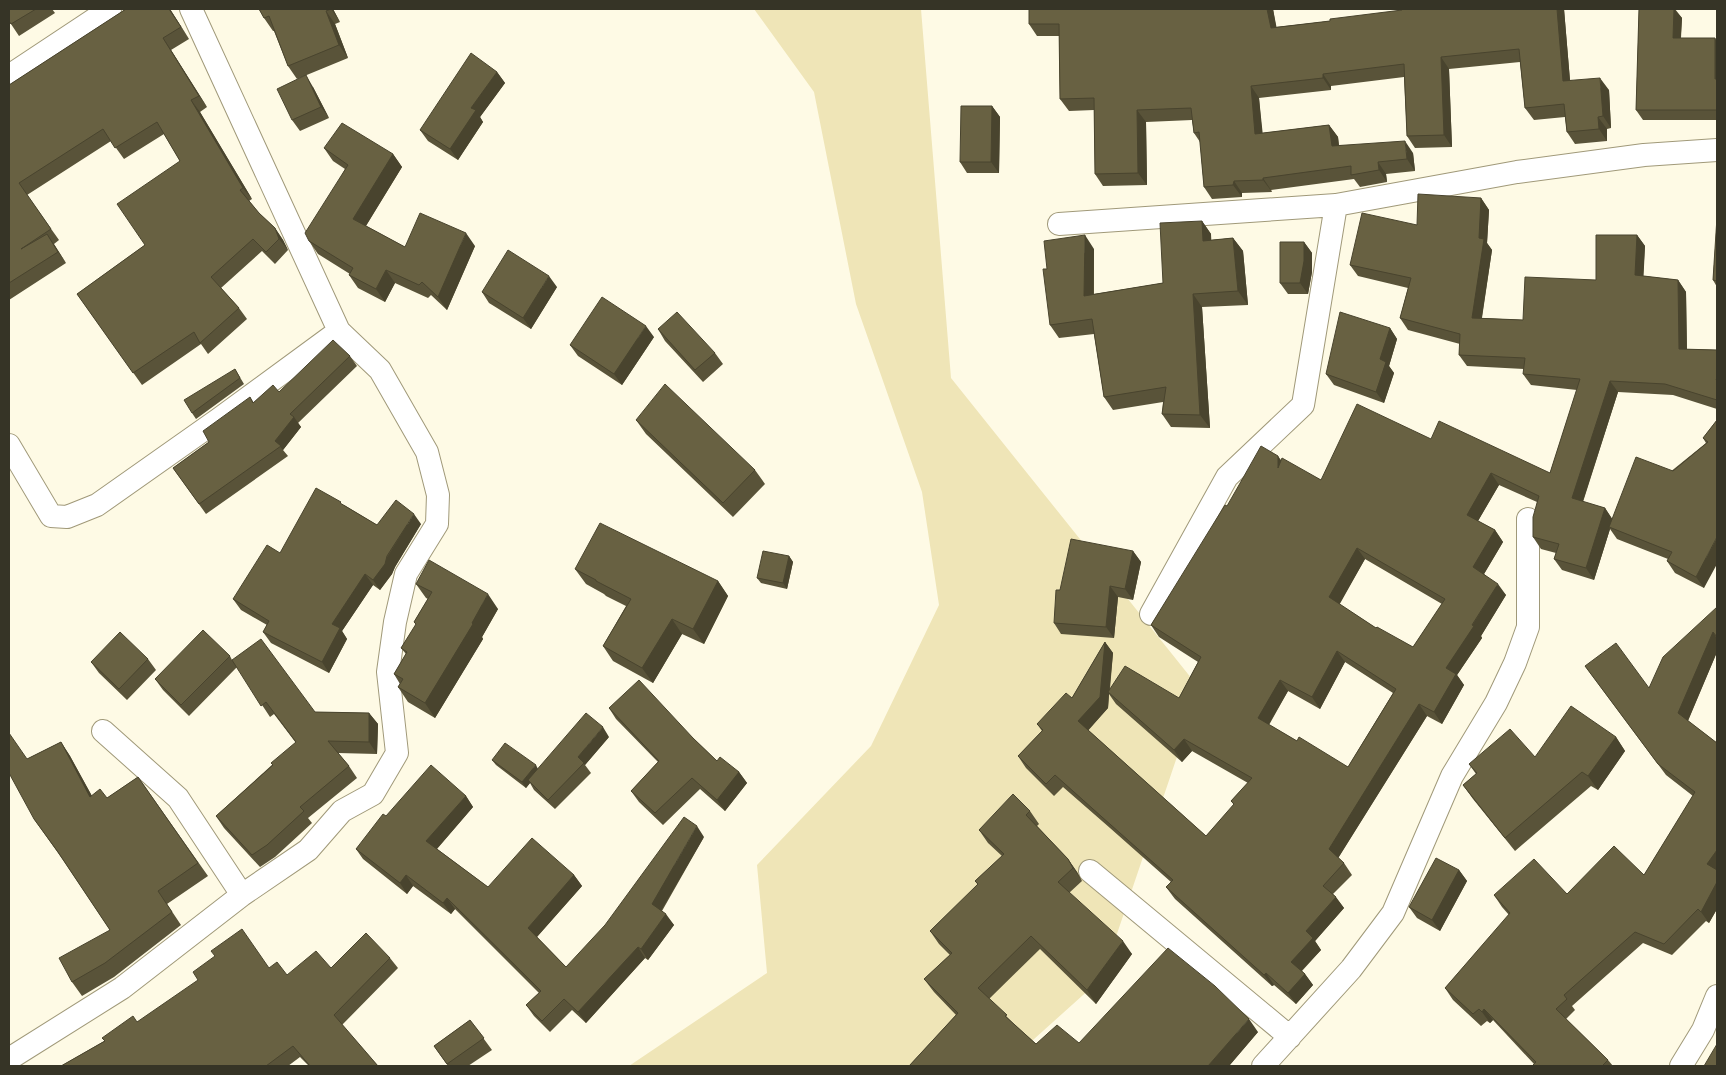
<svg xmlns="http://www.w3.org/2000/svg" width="1726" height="1075" font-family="'Titillium Web',sans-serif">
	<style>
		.green { fill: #efe5b7 }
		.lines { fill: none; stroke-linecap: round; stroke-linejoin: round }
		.minor-casing { stroke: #a09979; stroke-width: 24 }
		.minor { stroke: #fff; stroke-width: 22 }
		.wall { fill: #595339; fill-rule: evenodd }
		.shaded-wall { fill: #49442e }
		.building { fill: #686142; stroke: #49442e; fill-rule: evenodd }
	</style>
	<rect width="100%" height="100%" fill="#fefae5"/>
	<path class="green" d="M754,9H921L951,378L1200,689L1102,978L1004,1066H629L767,973L757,865L871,746L939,605L922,492L856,304L814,92Z"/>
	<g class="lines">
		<defs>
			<path id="minor" d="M9,76L110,9
				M1059,224L1336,205L1517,172L1644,155L1717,150
				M9,445L51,516L67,517L97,505L219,419L339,331
				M1151,614L1227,477L1303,405L1336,205
				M103,731L178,798L242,895
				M1090,871L1290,1037
				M9,1059L122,988L242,895L308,850L342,811L373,794L397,753L388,672L395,622L406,574L437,524L438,495L427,452L380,370L339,331L191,9
				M1263,1066L1351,969L1393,913L1452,776L1496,703L1515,663L1528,627V519
				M1681,1066L1703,1030L1717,996"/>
		</defs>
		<use href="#minor" class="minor-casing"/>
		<use href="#minor" class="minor"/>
	</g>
	<path class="wall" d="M9,9H52L55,13L19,36L9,21Z
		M126,9H170L189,39L171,50L207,107L200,112L252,199L249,201L259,213L275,228L283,240L288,250L275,264L262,251L221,288L239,308L247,319L208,354L201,344L142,385L77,294L145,245L180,161L164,134L124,159L111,141L27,195L59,240L54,244L66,263L9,300V85Z
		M259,9H333L340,22L335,24L348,58L297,79L288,66L274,31H273L264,18Z
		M1273,9L1276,27L1330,21L1402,10V9H1564L1570,80L1609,90L1611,128L1607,129V141L1575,144L1567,132L1565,117L1534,120L1525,108L1520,62L1449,69L1452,147L1415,148L1407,136L1404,77L1331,86V90L1259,98L1262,133L1329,125L1338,137L1339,145L1413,153L1415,171L1386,174L1387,182L1360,187L1354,179L1271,190L1272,192L1242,193V197L1212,199L1204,187L1200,142L1194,133L1192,120L1146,122L1147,185L1103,186L1095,174L1094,110L1069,111L1060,99L1059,36H1037L1029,24Z
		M1639,9H1675L1682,18L1681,38H1715L1717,42V120H1643L1636,110Z
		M497,72L505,83L480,117L483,122L458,160L428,141L420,130Z
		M313,87L329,118L300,131L292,120Z
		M992,106L1000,117L999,173H967L960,162Z
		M324,148L393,154L402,167L366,226L405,247L475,246L447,310L431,295L428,298L395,283L385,302L358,288L349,275L350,274L318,254L309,241L345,169L333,161Z
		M1481,198L1489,210L1487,243L1492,250L1482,318L1523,320L1596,280L1637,235L1645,246L1643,276L1678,280L1686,292L1687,349L1717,350V409L1673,395L1618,392L1583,502L1605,508L1612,519L1706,443L1703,438L1717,420L1704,588L1675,573L1667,561L1668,559L1617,539L1610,529L1594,580L1562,570L1554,559L1556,553L1541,549L1533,537L1537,502L1499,485L1478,521L1495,530L1503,542L1484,574L1506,595L1481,636L1482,638L1457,675L1464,685L1442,724L1427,716L1338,858L1344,863L1352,875L1333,894L1344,908L1315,941L1321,950L1302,971L1305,974L1313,985L1296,1004L1274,985L1272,986L1175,899L1166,887L1171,882L1110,828L1063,787L1054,796L1026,768L1018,756L1042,731L1037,724L1072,698L1105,642L1113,653L1110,689L1179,698L1198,662L1159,637L1151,625L1227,506L1281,460L1321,480L1431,439L1550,473L1577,390L1531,385L1523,374L1524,369L1467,366L1459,355L1460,344L1408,330L1400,318L1408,288L1358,276L1350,265L1417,225ZM1365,559L1442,604L1413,647L1376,628L1339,604ZM1345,662L1393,693L1348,767L1297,741L1269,725L1288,691L1320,709ZM1109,694L1116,704L1182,762L1192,751L1248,783L1231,801L1234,805L1206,836L1088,730L1108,708Z
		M1717,217V287L1713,280Z
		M1202,221L1211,234V240L1233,238L1243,251L1248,305L1202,307L1210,428L1171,427L1162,414L1163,402L1113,410L1104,397L1094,334L1059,338L1050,325L1047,269L1094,249V294L1163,283Z
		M1304,242L1312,253V272L1308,294H1288L1280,283Z
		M557,287L531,329L489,303L482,292Z
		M1390,328L1397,339L1389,366L1394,373L1384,403L1334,385L1326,374Z
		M658,329L715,353L723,364L703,382L665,341Z
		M654,337L622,385L578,356L570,345Z
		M350,356L357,366L298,423L301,427L283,450L288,456L206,514L173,468L209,442L250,397L254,403L279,392Z
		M235,369L244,384L196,419L192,413Z
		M636,420L755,470L765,484L733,517L646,434Z
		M344,505L377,525L421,524L395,567L392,574L380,590L373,585L342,631L347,639L329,673L271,643L263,632L267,625L241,610L233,599L280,553Z
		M1133,551L1141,562L1133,600L1118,597L1114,638L1061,634L1054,623Z
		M789,556L793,562L787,589L761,583L757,578Z
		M575,569L718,581L728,596L704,644L682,634L653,683L613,661L603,646L626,606L606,596L604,594L586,584Z
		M416,584L498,609L482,637L483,639L435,718L408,702L398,687L400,684L394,674L406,654L401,648L416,625L414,622L428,599L426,598Z
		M1717,607V652L1688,721L1717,743V909L1709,923L1706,921L1672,955L1643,943L1572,1006L1575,1010L1566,1019L1608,1060L1613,1066H1532L1534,1064L1493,1020L1490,1023L1487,1021L1481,1026L1453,1000L1445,988L1509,915L1502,907L1494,895L1567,894L1644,875L1693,796L1666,775L1585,666L1649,688Z
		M230,656L232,660L315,712L369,713L378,724L377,754L338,753L349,766L357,778L308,818L312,823L275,857L260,867L224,828L216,816L296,743L274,714L270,717L237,667L189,716L163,690L155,679Z
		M148,659L156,670L127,700L99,673L91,662Z
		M609,708L693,738L717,761L739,772L747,783L725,811L700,789L663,825L639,802L631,791L658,762L616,719Z
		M609,737L585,765L591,773L555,809L534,790L530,783L526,788L496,765L492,760L538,769Z
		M1616,737L1625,751L1598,790L1591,786L1515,851L1473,799L1463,785L1476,774L1469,764L1535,757Z
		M61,742L70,756L92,796L107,798L138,777L208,876L167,904L181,925L114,977L82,996L72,982L110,930L63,860L34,819L27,759Z
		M466,796L473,807L437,849L488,887L574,875L582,886L537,937L566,967L704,837L662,911L674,925L648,960L645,958L586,1023L572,1010L550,1032L534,1016L526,1005L539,993L455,909L451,914L413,886L407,894L363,859L356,849L386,816Z
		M1030,811L1039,824L1037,826L1068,859L1077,872L1082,881L1069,893L1132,954L1096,1004L1040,949L989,999L1013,1023L1036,1044L1079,1043L1258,1032L1229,1066H909L956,1015L934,992L924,979L950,955L939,944L930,931L978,885L975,881L1002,856L988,843L979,830Z
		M1459,870L1467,881L1440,931L1417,918L1409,907Z
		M390,958L398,968L342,1025L378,1066H309L300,1057L288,1066H61L137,1022L269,968L287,975Z
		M470,1020L492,1050L468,1066H448L434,1046Z"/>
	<path class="shaded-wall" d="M169,9H170L189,39Z
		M331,9H333L340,22Z
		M1267,9H1273L1279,40L1271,28Z
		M1557,9H1564L1571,93L1563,81Z
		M1674,9L1682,18L1680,48L1673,38Z
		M326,11L335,24L348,58L339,45Z
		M163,38L171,50L207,107L199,96Z
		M1715,38L1717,42V83L1715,79Z
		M1441,57L1449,69L1452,147L1444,135Z
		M497,72L505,83L480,117L483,122L458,160L450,149L471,108Z
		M1323,74L1331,86V90L1323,78Z
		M306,75L313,87L329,118L321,107Z
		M1600,78L1609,90L1611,128L1603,116Z
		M1251,86L1259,98L1264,146L1255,134Z
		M191,100L200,112L252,199L243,188Z
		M992,106L1000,117L999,173L991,162Z
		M1137,110L1146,122L1147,185L1138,173Z
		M1598,117L1607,129V141L1599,129Z
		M1329,125L1338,137L1340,158L1332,146Z
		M1405,141L1413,153L1415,171L1407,159Z
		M393,154L402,167L362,232L353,219Z
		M1378,162L1386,174L1387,182L1379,170Z
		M1263,178L1271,190L1272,192L1263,180Z
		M1234,181L1242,193V197L1233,185Z
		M1481,198L1489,210L1487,243L1492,250L1480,329L1472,318Z
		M1202,221L1211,234L1212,254L1203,241Z
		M275,228L283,240L288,250L279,239Z
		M466,233L475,246L447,310L438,297Z
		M47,234L55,246L66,263L58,252Z
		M1085,235L1094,249L1093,309L1084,296Z
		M1637,235L1645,246L1643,287L1635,275Z
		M1233,238L1243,251L1248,305L1238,291Z
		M1304,242L1312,253V272L1308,294L1300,283Z
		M386,270L395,283L385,302L376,289Z
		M549,276L557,287L531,329L523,318Z
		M1678,280L1686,292L1687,361L1679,349Z
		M1193,294L1202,307L1210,428L1200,415Z
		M646,326L654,337L622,385L614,374Z
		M1390,328L1397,339L1389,366L1394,373L1384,403L1376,392L1380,359Z
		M1610,381L1618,392L1580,510L1572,498Z
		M294,417L301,427L283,450L275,441Z
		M1278,456L1286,467L1278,468Z
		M1491,473L1499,485L1475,526L1467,515Z
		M1605,508L1613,520L1609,527L1610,529L1594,580L1586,568Z
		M414,514L421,524L395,567L392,574L380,590L373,580Z
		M1495,530L1503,542L1481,579L1473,567Z
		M1717,537V564L1704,588L1696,577Z
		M1357,548L1365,559L1337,609L1329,597Z
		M1133,551L1141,562L1133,600L1125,589Z
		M789,556L793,562L787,589L783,583Z
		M365,574L373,585L342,631L347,639L329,673L322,662L332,624Z
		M718,581L728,596L704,644L693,629Z
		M1498,584L1506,595L1481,636L1482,638L1457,675L1464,685L1442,724L1434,712L1446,668Z
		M1110,586L1118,597L1114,638L1106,627Z
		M488,594L498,609L482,637L483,639L435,718L425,703Z
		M672,619L682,634L653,683L642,668Z
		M1713,632L1717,639V652L1686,725L1678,713Z
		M1105,642L1113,653L1109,694L1108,692L1109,694L1108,708L1086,733L1078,721Z
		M1337,651L1345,662L1320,709L1312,697Z
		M1280,680L1288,691L1266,729L1258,718Z
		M1419,704L1427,716L1337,860L1329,849Z
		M369,713L378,724L377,754L369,742Z
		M603,727L609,737L585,765L578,757Z
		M1616,737L1625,751L1598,790L1588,776Z
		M1184,739L1192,751L1182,762L1174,750Z
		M61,742L70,756L100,811L90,797Z
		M536,765L539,771L528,780L530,783L526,788L522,782Z
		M739,772L747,783L725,811L717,800Z
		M466,796L473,807L434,852L426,841Z
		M697,826L704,837L659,914L652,904Z
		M1717,850V873L1707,864Z
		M1068,859L1077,872L1082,881L1073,868Z
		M1459,870L1467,881L1440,931L1432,920Z
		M406,875L413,886L407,894L400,883Z
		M574,875L582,886L535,939L528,928Z
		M1717,882V909L1709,923L1701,912Z
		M1336,897L1344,908L1315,941L1321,950L1299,973L1291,962L1306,931Z
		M447,898L455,909L451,914L443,903Z
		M666,914L674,925L648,960L641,949Z
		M1123,941L1132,954L1096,1004L1087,990Z
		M638,947L645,958L586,1023L578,1012Z
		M1266,973L1274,985L1272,986L1264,975Z
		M1305,974L1313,985L1296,1004L1288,993Z
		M1484,1009L1493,1020L1490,1023L1482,1012Z
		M1249,1019L1258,1032L1229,1066H1208Z"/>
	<path class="building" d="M9,9H36L11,24L9,21Z
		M126,9H169L181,27L163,38L199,96L191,100L243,188L240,190L259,213L275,228L279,239L266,252L253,239L211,277L239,308L200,343L194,332L133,373L77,294L145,245L117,204L180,161L157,122L115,148L103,129L19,183L51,229L21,249L47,234L58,252L9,283V85Z
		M259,9H331L326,11L339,45L288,66L269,16L264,18Z
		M1029,9H1267L1271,28L1330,21V19L1402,10V9H1557L1563,81L1600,78L1603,116L1598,117L1599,129L1567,132L1564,104L1525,108L1519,49L1441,57L1444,135L1407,136L1404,64L1323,74V78L1251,86L1255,134L1329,125L1332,146L1405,141L1407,159L1378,162L1379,170L1351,175V166L1263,178V180L1234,181L1233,185L1204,187L1199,132L1194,133L1191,108L1137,110L1138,173L1095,174L1094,98L1060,99L1059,24H1029Z
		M1639,9H1674L1673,38H1715V79H1717V110H1636Z
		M471,53L497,72L471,108L476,110L450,149L420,130Z
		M306,75L321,107L292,120L277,89Z
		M961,106H992L991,162H960Z
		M342,123L393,154L353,219L405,247L420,213L466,233L438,297L422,282L419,285L386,270L376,289L349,275L353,268L309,241L305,233L348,165L324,148Z
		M1418,194L1481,198L1479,238L1484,239L1472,318L1523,320L1525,277L1596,280V235H1637L1635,275L1678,280L1679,349L1717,350V378L1716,380L1717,381V400L1665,384L1610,381L1572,498L1605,508L1586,568L1554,559L1559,544L1533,537V517L1539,496L1491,473L1467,515L1495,530L1473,567L1498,584L1472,625L1474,626L1446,668L1456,674L1434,712L1419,704L1329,849L1344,863L1323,886L1336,897L1306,931L1313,938L1291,962L1305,974L1288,993L1266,973L1264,975L1166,887L1173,880L1102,817L1055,775L1046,784L1018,756L1043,730L1037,724L1066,693L1072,698L1105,642L1100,697L1078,721L1206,836L1234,804L1231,801L1252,778L1184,739L1174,750L1108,692L1125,666L1179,698L1201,657L1151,625L1225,505L1227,506L1239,485L1261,446L1278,456V468L1282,458L1321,480L1357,404L1431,439L1439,421L1550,473L1580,379L1523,374L1525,358L1459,355L1460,334L1400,318L1411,278L1350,265L1362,213L1417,225ZM1357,548L1445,599L1413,647L1377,627L1376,628L1329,597ZM1337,651L1396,689L1348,767L1299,737L1297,741L1258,718L1280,680L1312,697Z
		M1717,217V281L1713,280Z
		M1202,221L1203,241L1233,238L1238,291L1193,294L1200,415L1162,414L1166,387L1104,397L1092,319L1050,325L1043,269H1047L1044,241L1085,235L1084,296L1163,283L1160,223Z
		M1280,242H1304V261L1300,283H1280Z
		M508,250L549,276L523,318L482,292Z
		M602,297L646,326L614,374L570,345Z
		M677,312L715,353L695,370L658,329Z
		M1340,312L1390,328L1380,359L1386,362L1376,392L1326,374Z
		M333,340L350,356L290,414L294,417L275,441L281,446L199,504L173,468L209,442L203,431L250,397L253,403L273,385L279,392Z
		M235,369L240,378L192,413L184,400Z
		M665,384L755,470L723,503L636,420Z
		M1717,420V537L1696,577L1667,561L1672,552L1609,527L1636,457L1673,471L1708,442L1703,438Z
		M316,488L341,502L340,503L377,525L396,500L414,514L387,556L385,564L373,580L365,574L332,624L340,628L322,662L263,632L269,621L233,599L267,545L280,553Z
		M600,523L718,581L693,629L672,619L642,668L603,646L631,599L596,581V580L575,569Z
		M1071,539L1133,551L1125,589L1110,586L1106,627L1054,623L1056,590H1060Z
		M763,551L789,556L783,583L757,578Z
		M429,560L488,594L472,623L473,624L425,703L398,687L403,679L394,674L407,652L401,648L416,624L414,622L432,592L416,584Z
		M1717,607V637L1713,632L1678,713L1717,743V850L1707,864L1717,870V882L1701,912L1698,909L1664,944L1635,932L1564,995L1567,999L1556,1009L1608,1060L1602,1066H1532L1536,1062L1484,1009L1482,1012L1479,1009L1473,1014L1445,988L1510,913L1494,895L1534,859L1567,894L1614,846L1644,875L1695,792L1658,764L1585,666L1616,643L1649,688L1663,657Z
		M203,630L230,656L181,705L155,679Z
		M120,632L148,659L119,689L91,662Z
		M261,639L315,712L369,713V742L328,741L349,766L300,807L304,811L267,845L252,855L216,816L273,765L271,763L296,742L266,702L261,706L232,660Z
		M639,680L693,738L717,761L720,757L739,772L717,800L692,778L655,813L631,791L659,761L609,708Z
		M1571,706L1616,737L1588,776L1582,772L1505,838L1463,785L1477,773L1469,764L1510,729L1535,757Z
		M586,713L603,727L578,757L584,763L548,800L528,780Z
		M9,733L27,759L61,742L90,797L100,789L107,798L138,777L198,863L158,891L172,912L105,963L72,982L59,958L110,930L58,852L34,819L9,773Z
		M505,743L536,765L522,782L492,760Z
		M431,765L466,796L426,841L488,887L532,838L574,875L528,928L566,967L605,925L684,817L697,826L652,904L666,914L641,949L638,947L578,1012L564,999L542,1021L526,1005L541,991L447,898L443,903L406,875L400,883L356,849L383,814L386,816Z
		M1013,794L1030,811L1026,815L1068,859L1073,868L1058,882L1123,941L1087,990L1031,936L978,988L1007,1015L1005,1016L1036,1044L1057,1025L1079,1043L1168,948L1215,986L1249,1019L1208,1066H909L958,1013L924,979L952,953L930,931L978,884L975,881L1004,854L979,830Z
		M1436,858L1459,870L1432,920L1409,907Z
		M242,929L269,968L277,962L287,975L316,951L331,968L366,933L390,958L334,1015L378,1066H310L293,1046L266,1066H61L105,1041L102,1038L133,1016L137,1022L198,980L193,972L215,956L211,951Z
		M470,1020L484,1038L447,1064L434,1046Z
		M1717,1044V1066H1704Z"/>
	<rect width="1726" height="1075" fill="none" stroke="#363426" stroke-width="20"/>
</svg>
